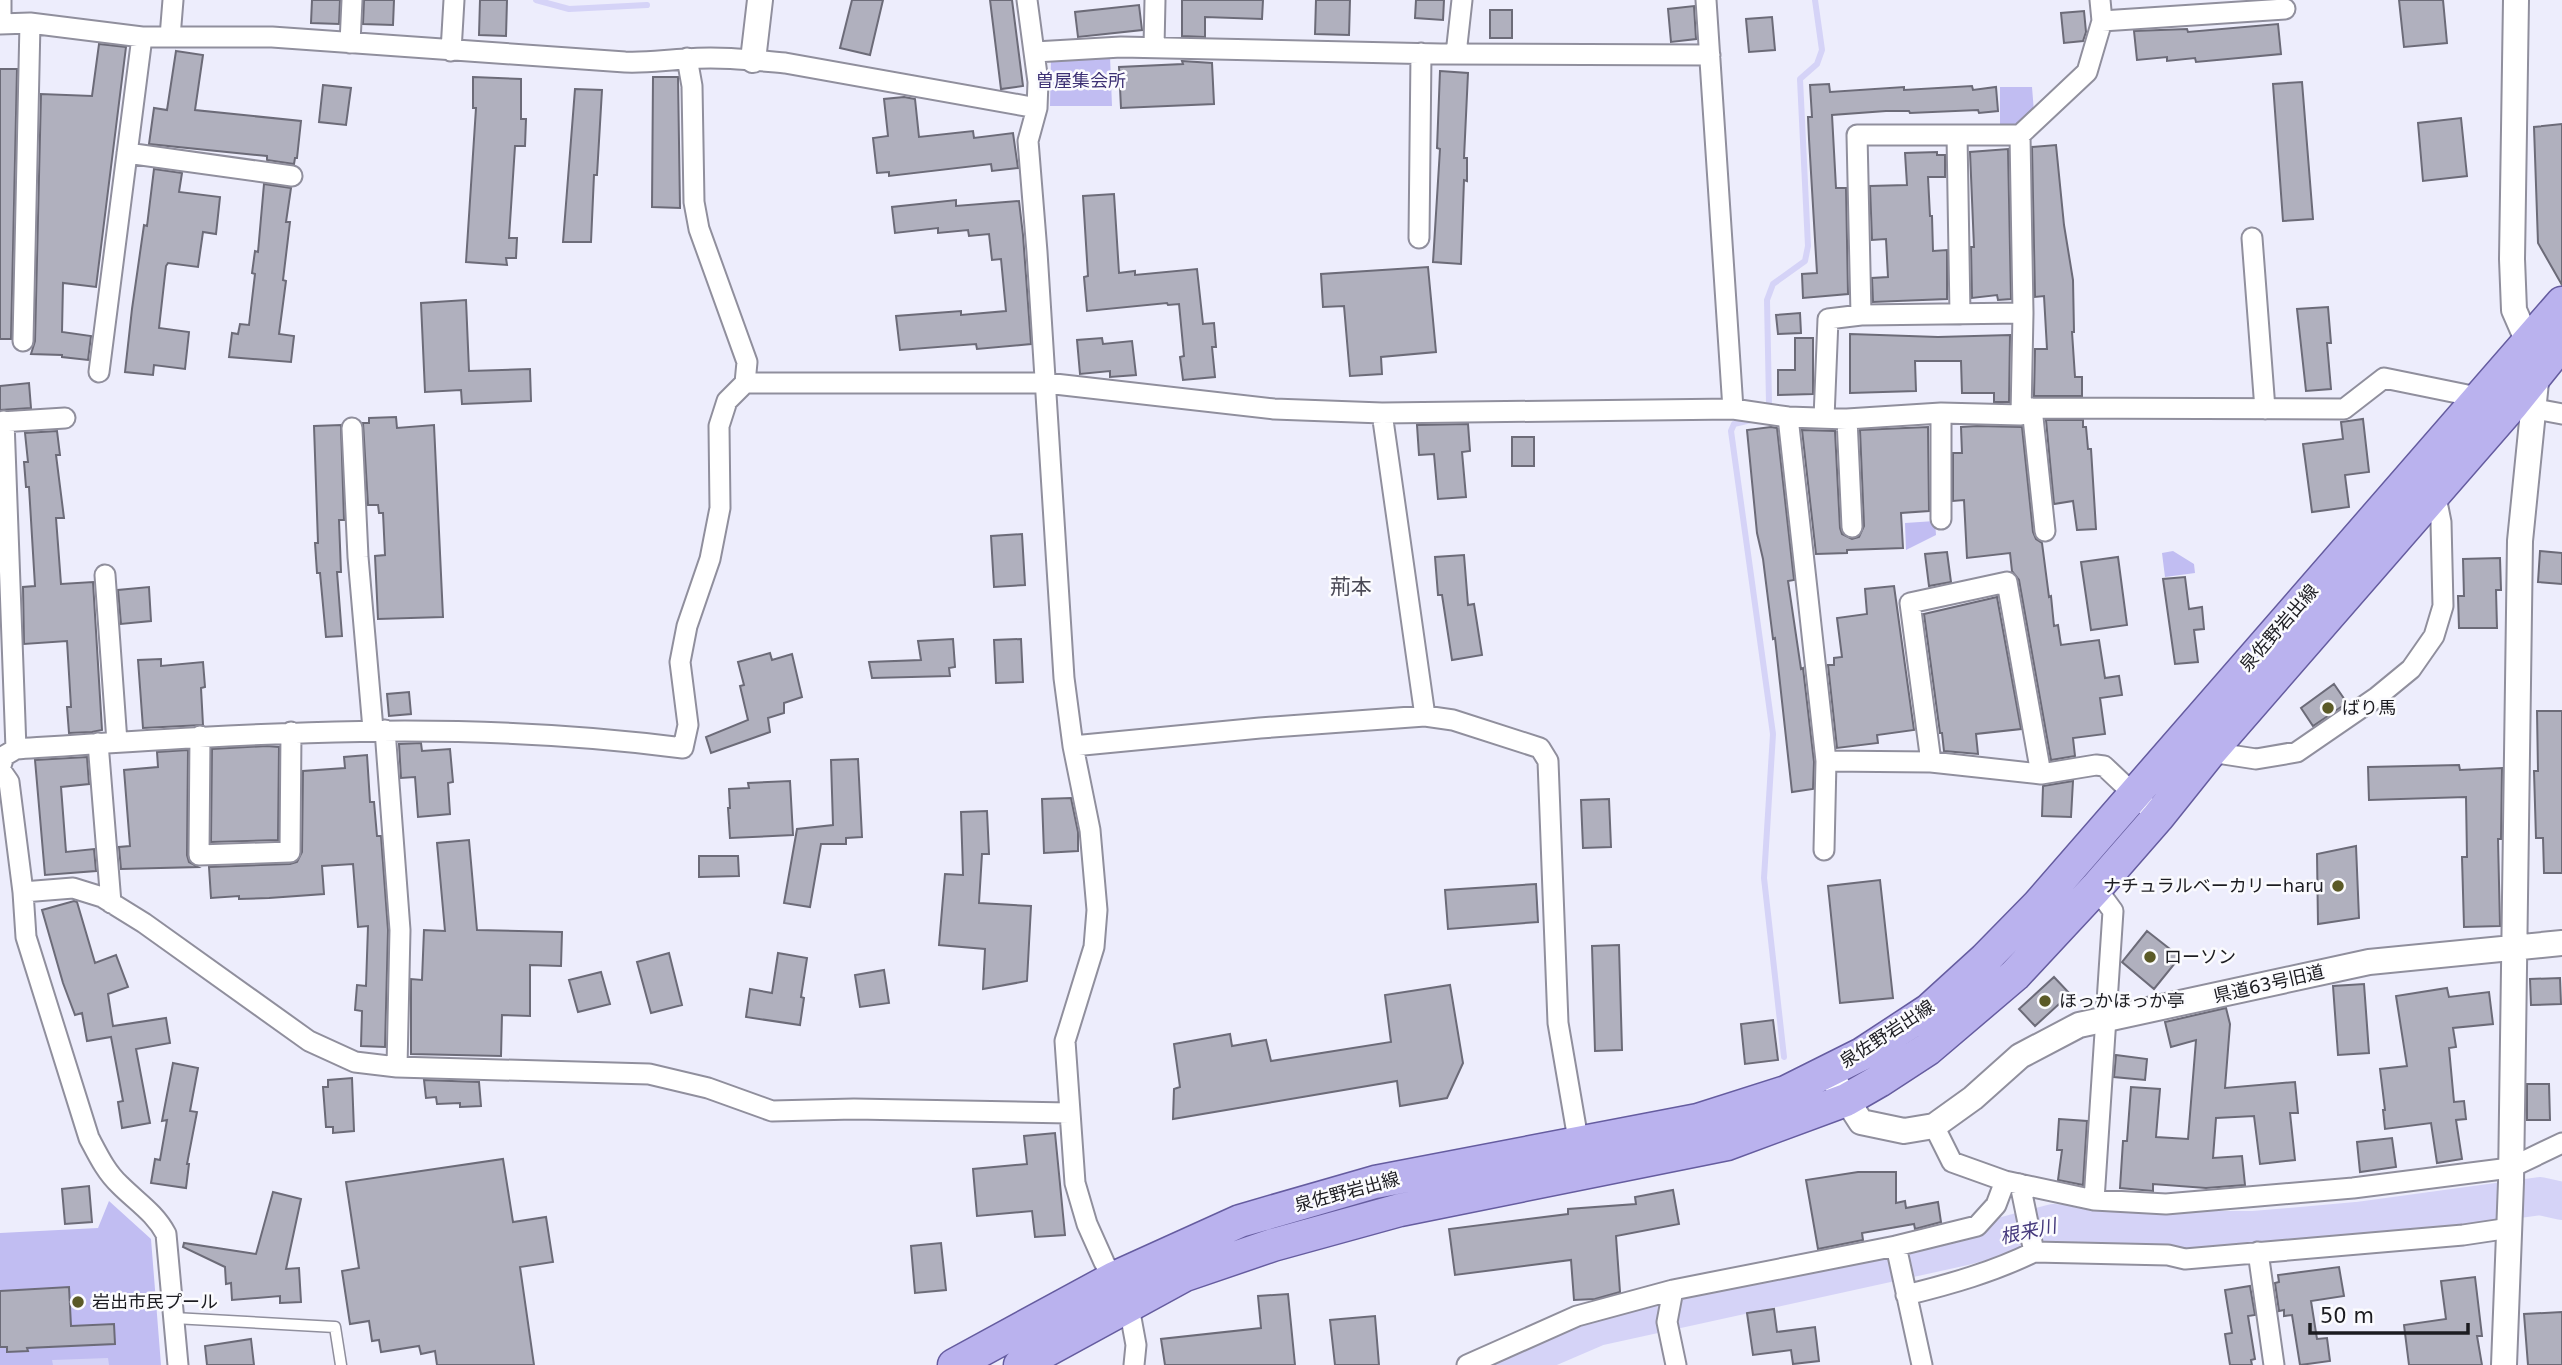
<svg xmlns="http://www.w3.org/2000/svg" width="2562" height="1365" font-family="'DejaVu Sans','Noto Sans JP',sans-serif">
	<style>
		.green { fill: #c1bdf2 }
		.water { fill: #d5d3f7 }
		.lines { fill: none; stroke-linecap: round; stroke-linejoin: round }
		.stream { stroke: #d5d3f7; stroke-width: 6 }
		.river { stroke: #d5d3f7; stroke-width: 38 }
		.building { fill: #b0b0be; stroke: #6c6b78; stroke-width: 2 }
		.service-casing { stroke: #908f9d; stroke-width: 13 }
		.minor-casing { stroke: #908f9d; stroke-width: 23 }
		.tertiary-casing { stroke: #908f9d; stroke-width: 28 }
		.primary-casing { stroke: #655c9f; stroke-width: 35 }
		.service { stroke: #fff; stroke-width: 10 }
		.minor { stroke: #fff; stroke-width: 19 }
		.tertiary { stroke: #fff; stroke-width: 24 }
		.primary { stroke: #bab2ee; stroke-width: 32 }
		.poi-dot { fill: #5b5a27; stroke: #fbfbfe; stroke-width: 2.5 }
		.labels { text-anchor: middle; stroke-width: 5; stroke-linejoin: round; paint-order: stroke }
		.park-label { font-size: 18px; fill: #3d3174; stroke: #fbfbfe }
		.street-label { font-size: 18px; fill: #1c1c21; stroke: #fbfbfe }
		.poi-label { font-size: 18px; fill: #1c1c21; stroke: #fbfbfe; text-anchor: start }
		.water-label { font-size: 19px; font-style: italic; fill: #43377b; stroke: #fbfbfe }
		.quarter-label { font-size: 21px; fill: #494854; stroke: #fbfbfe }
	</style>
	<rect width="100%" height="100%" fill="#ededfc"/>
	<path class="green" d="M1110,56L1112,106H1050L1051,58Z
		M2000,87H2032L2034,112L2021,125L2000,127Z
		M1935,521L1936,535L1906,550L1905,523Z
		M2173,551L2194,564L2195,573L2165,577L2162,553Z
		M109,1201L151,1239L161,1365H0V1233L98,1228Z"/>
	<path class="water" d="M108,1358L109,1365H133H53L52,1360Z"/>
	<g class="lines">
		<path class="stream" d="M536,0L569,9L647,5
			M1764,410L1769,403L1767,300L1773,284L1805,261L1808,246L1800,79L1817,64L1822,50L1815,0
			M1755,419L1734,424L1731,431L1773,734L1764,878L1784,1057"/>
		<path class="river" d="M1509,1365L1597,1327L1966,1246L2053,1223L2170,1230H2254L2357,1221L2540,1196L2562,1201"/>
	</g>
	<path class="building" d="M312,0H340L339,24L311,23Z
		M364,0H394L393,25L363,24Z
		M480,0H507L506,36L479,35Z
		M852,0H883L870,55L840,48Z
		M990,0H1012L1023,86L1001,89Z
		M1182,0H1263L1262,19L1205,17V37L1182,36Z
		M1316,0H1350L1349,35L1315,34Z
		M1416,0H1444L1443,20L1415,18Z
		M2399,0H2443L2447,43L2404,47Z
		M1139,5L1142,30L1078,37L1075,12Z
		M1694,6L1696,39L1671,42L1668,9Z
		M1490,10H1512V38H1490Z
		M2084,11L2086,32L2083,41L2064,43L2061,13Z
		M1772,17L1775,50L1749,52L1746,19Z
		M2278,24L2281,54L2196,62L2195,58L2167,61V57L2137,60L2134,31L2187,29L2188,32Z
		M99,44L126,47L96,287L63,283L62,332L91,336L88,360L62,357V355L31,354L35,341L41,94L92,96Z
		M176,51L203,55L195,110L301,121L297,158H295L294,164L267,160V156L149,144L154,108L167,110Z
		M1182,61L1212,63L1214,104L1121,108L1119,67L1183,64Z
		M0,69H17L11,339H0Z
		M1440,71L1468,73L1464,158H1467V181L1464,180L1461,264L1433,262L1440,149L1437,148Z
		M473,77L521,79V119H526L525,146H515L509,238H517L516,258H506L507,265L466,262L476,108H473Z
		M653,77H678L680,208L652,207Z
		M2302,82L2313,219L2283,221L2273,84Z
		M1829,84L1830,92L1904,87V90L1972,86L1973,90L1996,87L1998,111L1979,113L1978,110L1910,113L1909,111H1886L1832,115L1836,188H1846L1848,294L1803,298L1802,274L1817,273L1809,139L1808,117H1812L1810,85Z
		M323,85L351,88L346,125L319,122Z
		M575,89L602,90L597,175H594L591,242H563Z
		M904,97L915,99L919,137L973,131L974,138L1013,133L1018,168L992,171L991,164L889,176V172L877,173L873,138L888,136L884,99Z
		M2461,118L2467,176L2423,181L2418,123Z
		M2562,124V285L2538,243L2534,127Z
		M2056,145L2064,225L2073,280L2074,332H2072L2075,377H2082V396H2034L2035,349H2047L2044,296L2035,297L2032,147Z
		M2008,149L2011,299L1998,300L1997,295L1972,298L1971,247H1974L1970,152Z
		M1937,152V155H1945V177H1928L1930,216H1932L1933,251L1947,250V299L1873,302L1872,278L1888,277L1886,239L1872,240L1870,186L1907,185L1905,153Z
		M154,169L182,173L179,192L220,197L216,234L203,232L198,267L168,263L166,266L159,328L189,332L185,369L154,365L153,375L125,372L132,309L144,225L147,226Z
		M264,184L291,188L286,222H290L283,280L286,281L279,334L294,336L291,362L229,357L232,333L238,334L240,324L249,325L255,274L252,273L255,251L258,252Z
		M1114,194L1119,273L1135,271V275L1197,269L1203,324L1214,323L1216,347H1212L1215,377L1183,380L1180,357L1184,356L1179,304L1168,305L1167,303L1087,311L1084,277L1088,276L1083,196Z
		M956,200V206L1019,201L1023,235L1031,344L977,349L976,344L900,350L896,316L961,311V315L1006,311L1001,259L992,260L989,234L969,236L968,230L938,233V228L895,233L892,207Z
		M1428,267L1436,352L1381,357L1382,374L1350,376L1344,306L1323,307L1321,274Z
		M466,300L469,371L530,369L531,401L462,404L461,390L425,392L421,303Z
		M2328,307L2331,343H2327L2331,389L2306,391L2297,309Z
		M1800,313L1801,333L1778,334L1776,315Z
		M1850,334L1938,337L2010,335L2009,402H1994V393H1962L1961,361H1915L1916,391L1850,393Z
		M1102,338L1103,344L1132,341L1136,375L1110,377V371L1080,374L1077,340Z
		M1795,338H1813V394L1778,395V370H1795Z
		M29,383L31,408L0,410V386Z
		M396,417L397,428L434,425L443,617L378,619L375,556L385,555L383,513H379L378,505H368L363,423H369V418Z
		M2363,419L2369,472L2345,475L2349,507L2312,512L2303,444L2343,439L2341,422Z
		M2046,420H2083V427H2086L2088,449H2091L2096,529L2077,530L2073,501L2054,504Z
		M1468,424L1470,451L1462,452L1466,497L1438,499L1434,454L1419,455L1417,425Z
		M341,425L344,520H339L341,572H337L342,636L326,637L320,573H317L315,543H318L314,426Z
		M1977,426L2022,427L2033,532L2036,539L2042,543L2049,597L2051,596L2054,626L2058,625L2061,645L2099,640L2105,678L2119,676L2122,695L2100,698L2105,734L2073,738L2075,756L2051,760L2019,580L2012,571L2010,553L1967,558L1964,500L1953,501V453H1962L1961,427Z
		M1771,427L1777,428L1794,580L1788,581L1801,669L1803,668L1814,762L1813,789L1792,792L1775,638L1773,639L1763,559L1757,533L1747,430Z
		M1928,427L1929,511L1901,513L1903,548L1847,550V553L1816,554L1802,430L1835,431L1840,528L1842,534L1852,539L1859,537L1864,526L1860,430Z
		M57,431L60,455H56L64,518H56L61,584L93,582L102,730L92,732L69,733L67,707H71L67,641L24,644L23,587L35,586L29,487H26L24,462H28L25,433Z
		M1512,437H1534V466H1512Z
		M1022,534L1025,585L994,587L991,536Z
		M2540,551L2562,553V584L2538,582Z
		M1947,552L1951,582L1929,586L1925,554Z
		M1464,555L1468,605L1474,604L1482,655L1452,660L1442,595H1438L1435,557Z
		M2118,557L2127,625L2091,630L2081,562Z
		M2500,558L2501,590H2496L2497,628H2459L2458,596H2464L2463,559Z
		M2185,577L2189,609L2202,607L2204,629L2194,630L2198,662L2175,664L2163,579Z
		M1894,586L1914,730L1877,735L1878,743L1837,748L1828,665H1834V658L1842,657L1837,618L1867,614L1865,589Z
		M149,587L151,621L121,624L118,590Z
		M1997,597L2021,729L1976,734L1978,754L1944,751L1942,733H1940L1924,614Z
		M953,639L955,667L949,668L950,676L872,678L869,662L921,660L918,641Z
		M1021,639L1023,682L996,683L994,640Z
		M770,653L772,660L792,654L802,697L784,703V713L768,718L770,732L711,753L706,737L748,720L740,686L744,685L738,662Z
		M161,659V666L203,662L205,687L201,688L203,725L143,728L138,660Z
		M2334,684L2347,703L2313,726L2301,708Z
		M409,692L411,714L389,716L387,694Z
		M2537,711H2562V873H2544L2543,838H2536L2534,771H2538Z
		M421,743L422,751L450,749L453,782L448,783L450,814L418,817L415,777L401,778L399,744Z
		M267,746L279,747L278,840L211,842L212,749Z
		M188,750L187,855L189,862L198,867L121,869L119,847L130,846L124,770L158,767L157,752Z
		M367,755L370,802H374L377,836H381L388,930L385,1047L361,1046L362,1011L355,1010L357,985L366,986L368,926L358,927L353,864L322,866L324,894L269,898L239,899V896L211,898L209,867L290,864L297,862L302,852L303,771L345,768L344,757Z
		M87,757L89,784L61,787L66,852L94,849L96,871L45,875L35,760Z
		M858,759L862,837L846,838V844H821L810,907L784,903L797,829L833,825L831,760Z
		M2459,765L2460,770L2502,768L2501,839H2498L2500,926L2464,927L2462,857H2467L2466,797L2369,800L2368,767Z
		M790,781L793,835L730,838L728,808H730L729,789L749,788L748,783Z
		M2073,781L2071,817L2042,816L2043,786Z
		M1071,798L1078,832V851L1044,853L1042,799Z
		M1609,799L1611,847L1583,848L1581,800Z
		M987,811L989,854H982L979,903L1031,906L1027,981L983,989L985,949L939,945L945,874L963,875L961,812Z
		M469,840L477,930L562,932L561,966L530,965V1016L502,1015L501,1056L411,1054V979L422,980L424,930L445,931L437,843Z
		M2356,846L2359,918L2318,924L2317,854Z
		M699,856H738L739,876L699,877Z
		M1880,880L1893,998L1840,1003L1828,886Z
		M1536,884L1538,922L1448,929L1445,890Z
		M74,901L77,902L95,963L116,955L128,987L108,994L113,1026L166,1018L170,1043L136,1049L150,1123L122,1128L118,1102L123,1101L111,1037L87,1041L82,1013L75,1015L63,983L42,910Z
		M2147,931L2180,957L2154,989L2122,962Z
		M1619,945L1622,1050L1595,1051L1592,946Z
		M669,953L682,1005L651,1013L637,962Z
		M778,953L807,958L801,997L804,998L800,1025L746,1017L750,989L772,993Z
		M884,970L889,1003L860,1007L855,975Z
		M601,972L610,1004L578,1012L569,980Z
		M2054,977L2070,994L2035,1026L2019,1009Z
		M2560,978L2561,1004L2531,1005L2530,979Z
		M2364,984L2369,1053L2338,1055L2333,986Z
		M1450,985L1463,1063L1447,1098L1400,1106L1397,1081L1173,1119L1174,1089L1180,1087L1174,1044L1230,1034L1232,1046L1266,1040L1271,1061L1391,1042L1385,995Z
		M2447,988L2449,997L2489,992L2493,1024L2453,1028L2456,1047L2449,1048L2454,1102L2464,1101L2466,1119L2456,1120L2462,1159L2437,1163L2431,1123L2385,1129L2383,1110H2385L2380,1069L2407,1066L2396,996Z
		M2226,1008L2230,1024L2225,1088L2295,1082L2298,1113H2290L2295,1160L2260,1164L2254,1116L2216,1118L2213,1158L2242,1156L2245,1185L2206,1188L2153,1184V1191L2120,1188L2123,1141H2127L2131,1087L2160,1089L2156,1137L2188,1139L2196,1040L2171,1047L2165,1022Z
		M1773,1020L1778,1060L1745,1064L1741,1024Z
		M2116,1055L2147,1059L2145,1080L2114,1077Z
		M173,1063L198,1068L190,1111L197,1112L187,1164H189L186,1188L151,1183L155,1159L160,1160L167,1120L162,1121Z
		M352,1078L354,1131L333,1133V1127H326L323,1087H328V1080Z
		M424,1080L479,1082L481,1106L460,1107V1103L437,1104L436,1097L426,1098Z
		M2527,1084H2549L2550,1120H2527Z
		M2059,1119L2087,1121L2083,1185L2058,1180L2062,1150H2057Z
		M1055,1133L1065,1235L1035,1237L1032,1211L977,1216L973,1169L1027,1164L1024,1136Z
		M2392,1138L2396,1167L2360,1172L2357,1142Z
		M503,1159L513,1222L546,1217L553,1262L520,1267L534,1365H437L435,1351L421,1354L419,1346L381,1352L379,1340L372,1341L369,1321L350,1324L342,1271L359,1268L346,1182Z
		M1858,1172H1896V1203L1905,1201L1906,1208L1938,1202L1941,1222L1915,1229L1914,1224L1862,1233L1863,1240L1818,1249L1806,1180Z
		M89,1186L92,1222L65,1224L62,1189Z
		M1673,1190L1679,1224L1616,1236L1620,1292L1595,1299L1574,1300L1571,1260L1455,1275L1449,1229L1568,1214V1209L1636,1204L1635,1197Z
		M273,1192L301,1199L286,1269L299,1268L301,1302L280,1303V1296L232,1300L231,1283L226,1284L225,1267L183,1247L184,1243L256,1254Z
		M941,1243L946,1290L915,1293L911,1246Z
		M2339,1267L2344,1296L2311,1301L2317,1339L2327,1338L2330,1361L2300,1365L2292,1315L2284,1316V1310L2279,1311L2275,1283L2279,1282L2278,1275Z
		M2475,1277L2482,1336H2477L2482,1365H2409L2404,1325L2446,1319L2441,1281Z
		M2250,1286L2255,1315L2248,1316L2255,1359L2251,1360L2252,1365H2230L2225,1334L2232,1333L2225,1290Z
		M69,1287L71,1326L114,1324L115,1344L27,1348L28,1351L7,1352V1347H0V1291Z
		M1288,1294L1295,1365H1165L1161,1339L1261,1328L1258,1296Z
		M1774,1309L1777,1332L1815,1327L1819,1361L1793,1364L1791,1350L1753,1355L1747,1313Z
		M2562,1312V1365H2528L2524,1314Z
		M1375,1316L1379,1365H1335L1330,1320Z
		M251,1339L254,1365H207L205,1346Z"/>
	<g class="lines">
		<defs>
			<path id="service" d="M174,1318L335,1327L341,1365"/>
			<path id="minor" d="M1027,0L1038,82L1037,108L1028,141L1037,252L1064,678L1073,746L1090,830L1097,910L1094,947L1065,1041L1075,1183L1087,1224L1104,1262L1129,1307L1136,1345L1134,1365
				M1706,0L1733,409
				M2102,21L2285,9
				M0,24L30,23L142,37H272L625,62C646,63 665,60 686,59C718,56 753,60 785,63L1037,108
				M1,24V0
				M170,37L173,0
				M350,43L352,0
				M1154,47L1155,0
				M451,51L454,0
				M1035,52L1121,47L1441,54L1710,55
				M1456,54L1462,0
				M1957,135L1960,314
				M2020,135H1857L1861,315L2023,313
				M127,153L292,176
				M1419,238L1421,53
				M2252,238L2265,409
				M23,341L30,23
				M99,372L142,37
				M745,383H1046L1274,409L1382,413L1733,409L1788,417L1847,419L1941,413L2021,415L2032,408L2344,409L2384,378L2487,399
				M2520,406L2562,414
				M2032,408L2045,531
				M1382,413L1425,716
				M2021,415L2023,313L2020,135L2087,72L2102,21L2100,0
				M1788,417L1826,761L1931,762L2041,774L2096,765L2104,766L2158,817
				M1824,418L1828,319L1861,315
				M1847,419L1852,527
				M4,421L16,749
				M0,422L65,418
				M352,428L358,557L373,729
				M1941,519V413
				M105,575L117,742
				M385,730L400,930L397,1067
				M200,736L199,855L290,852L291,732
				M98,743L111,903
				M1073,746L1260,728L1425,716L1453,720L1540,748L1548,761L1558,1023L1580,1151
				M2210,752L2256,759L2297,752L2377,697L2411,669L2434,636L2443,606L2441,522L2435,492
				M1931,762L1910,603L2007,582L2041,774
				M0,769L4,756L16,749C241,734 458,718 683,748L688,725L680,662L687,626L710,559L720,508L719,426L727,401L745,383L747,362L699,229L694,202L692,86L687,58
				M0,769L9,782L23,892L26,937L89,1138C98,1155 106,1172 120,1185C137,1202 155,1213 166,1234L178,1365
				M1824,850L1826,761
				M23,892L73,888L102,897L144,923L309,1041L355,1062L397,1067L649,1074L708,1088L772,1111L854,1109L1069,1113
				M1934,1126L1952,1162L2005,1181L2094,1200L2166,1204L2353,1188L2510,1168L2562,1143
				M2020,1184L2034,1252L2168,1255L2185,1259L2463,1235L2510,1228
				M2094,1200L2113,911L2096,888
				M2258,1252L2274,1365
				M1673,1290L1667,1322L1676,1365
				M1906,1295C1951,1284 1993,1272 2034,1252
				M1467,1365L1577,1316L1673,1290L1896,1246
				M1922,1365L1896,1246L1977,1226L1996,1205L2005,1181"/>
			<path id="tertiary" d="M753,60L760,0
				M1828,1071L1861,1122L1904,1131L1934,1126L1973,1098L2020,1056L2079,1025L2369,962L2562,943
				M2504,1365L2511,1182L2520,541L2537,372L2528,342L2514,310L2512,259L2516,0"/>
			<path id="primary" d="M954,1365L1114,1278L1240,1221L1375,1182L1698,1120L1786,1092L1862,1054L1929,1010L1985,959L2038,905L2562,303
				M1020,1365L1185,1275L1273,1245L1400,1210L1727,1144L1846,1100L1879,1081L1928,1049L2015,975L2096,888L2158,817L2210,752L2512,405L2562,343"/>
		</defs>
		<use href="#service" class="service-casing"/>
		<use href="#minor" class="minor-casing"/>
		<use href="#tertiary" class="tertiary-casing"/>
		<use href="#primary" class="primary-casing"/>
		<use href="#service" class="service"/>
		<use href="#minor" class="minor"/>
		<use href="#tertiary" class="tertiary"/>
		<use href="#primary" class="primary"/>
	</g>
	<g class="poi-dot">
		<circle cx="2328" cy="708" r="7"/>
		<circle cx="2338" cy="886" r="7"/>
		<circle cx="2150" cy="957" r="7"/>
		<circle cx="2045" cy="1001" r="7"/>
		<circle cx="78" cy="1302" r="7"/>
	</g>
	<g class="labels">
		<g class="park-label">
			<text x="1081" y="87">曽屋集会所</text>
		</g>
		<g class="street-label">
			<text transform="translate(2279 628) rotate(-49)" y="6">泉佐野岩出線</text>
			<text transform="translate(2269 984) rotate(-13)" y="6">県道63号旧道</text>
			<text transform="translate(1887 1034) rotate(-33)" y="6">泉佐野岩出線</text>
			<text transform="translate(1347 1192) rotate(-15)" y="6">泉佐野岩出線</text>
		</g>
		<g class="poi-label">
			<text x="2342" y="714">ばり馬</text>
			<text x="2324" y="892" text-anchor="end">ナチュラルベーカリーharu</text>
			<text x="2164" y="963">ローソン</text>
			<text x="2059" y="1007">ほっかほっか亭</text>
			<text x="92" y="1308">岩出市民プール</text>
		</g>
		<g class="water-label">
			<text transform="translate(2028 1231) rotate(-12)" y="7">根来川</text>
		</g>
		<g class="quarter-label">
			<text x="1351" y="594">荊本</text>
		</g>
	</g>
	<path d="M2310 1323v10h158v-10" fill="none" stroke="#1c1c21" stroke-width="3.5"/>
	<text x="2320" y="1323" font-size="21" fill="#1c1c21" stroke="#fbfbfe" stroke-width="5" paint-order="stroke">50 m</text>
</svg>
